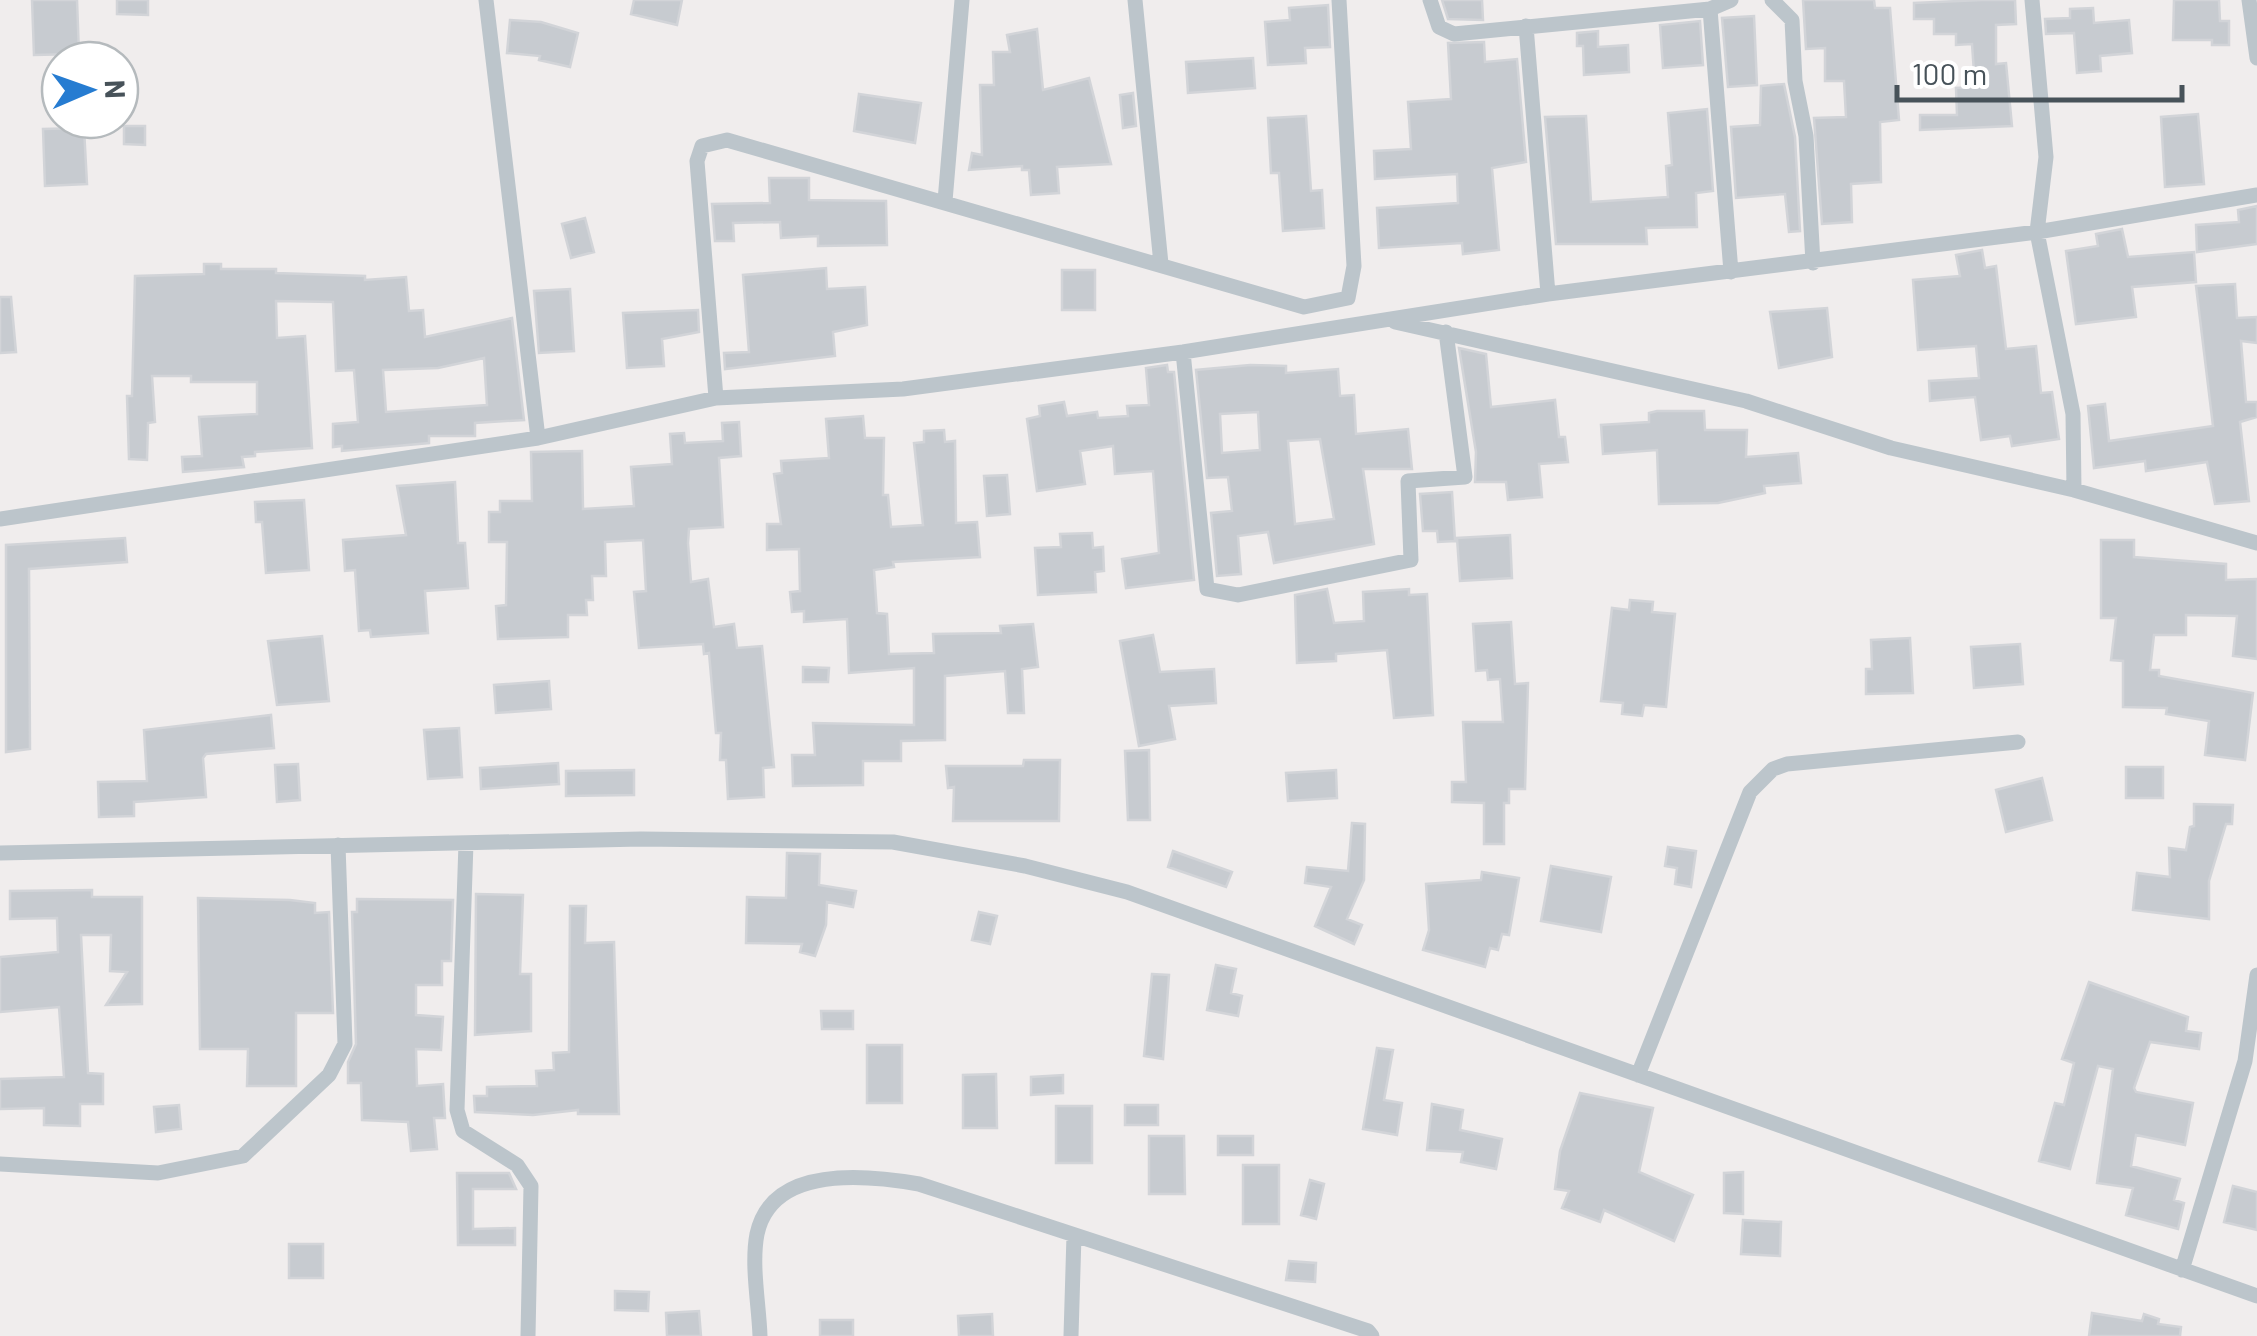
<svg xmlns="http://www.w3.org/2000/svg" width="2257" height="1336" font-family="Barlow,sans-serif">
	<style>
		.building { fill: #c7cbd0; stroke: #d2d4d8; stroke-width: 2.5; fill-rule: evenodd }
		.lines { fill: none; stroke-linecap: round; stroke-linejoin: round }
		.street { stroke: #bcc5cb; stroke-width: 15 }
	</style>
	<rect width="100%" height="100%" fill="#f0eded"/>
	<path class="building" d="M32,0H77L79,54L34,55Z
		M117,0H148V15L117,14Z
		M634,0H682L677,25L631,14Z
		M1442,0H1482L1483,20L1448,19Z
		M1803,0H1874L1875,8H1890L1899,120L1880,122L1881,182L1851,184L1852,222L1822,224L1814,118L1846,117L1844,81H1825V48L1806,49Z
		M1982,0H2015L2016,24L1996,25V64L2006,63L2012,126L1920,130V115H1957L1956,88L1975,87L1972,44L1956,45V34H1934V19H1914V3Z
		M2174,0H2219L2220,21H2229V45H2212V40H2173Z
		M1328,5L1330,47L1305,48L1306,63L1268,65L1265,22L1290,20L1289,8Z
		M2093,8L2094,23L2129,20L2132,53L2100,56L2101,71L2077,73L2074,33L2046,34L2045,19L2070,18V9Z
		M1754,16L1757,85L1728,87L1722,18Z
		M510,20L541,22L578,33L570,67L539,60L540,56L507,53Z
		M1700,21L1703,65L1663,68L1660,25Z
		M1037,29L1043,90L1089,78L1111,164L1057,167L1059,193L1031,195L1029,170H1022V166L969,170L972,153L982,155L980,85H994L993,52H1010L1007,35Z
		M1598,31V47L1628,45L1629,72L1584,75L1583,46H1577V33Z
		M1484,42L1485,62L1517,59L1526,162L1492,168L1499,250L1463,254L1462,243L1379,248L1377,208L1458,203L1457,174L1375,179L1374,151L1411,149L1408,102L1451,99L1448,43Z
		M1253,58L1255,88L1188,93L1186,62Z
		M1784,84L1795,137L1800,231L1789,232L1785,194L1736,198L1731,127L1760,125L1761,86Z
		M1133,93L1136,126L1123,128L1120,95Z
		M859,94L921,103L915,143L854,131Z
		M1707,109L1713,191L1696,193L1697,227L1646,228L1647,244H1556L1545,117L1586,116L1591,202L1668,197L1666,166L1672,165L1668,113Z
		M2198,114L2204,184L2165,187L2161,117Z
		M1306,116L1311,191L1322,190L1324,228L1283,231L1279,173H1271L1268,118Z
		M124,126H145V145L124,144Z
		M84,128L87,184L45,186L43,129Z
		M769,178H809V200L886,201L887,245L818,246V236L781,238L780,222L733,223L734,241H715L712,204L770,203Z
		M2257,206V244L2197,252L2196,225L2239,222L2238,210Z
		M585,218L594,252L571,258L562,224Z
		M2122,229L2128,257L2194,252L2196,282L2132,287L2136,317L2076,324L2066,251L2098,246L2096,234Z
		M1982,250L1985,268L1996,266L2006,349L2036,346L2041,393L2052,392L2059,439L2012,446L2010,436L1981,440L1975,397L1930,401L1929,381L1979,378L1976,346L1918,350L1913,280L1960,276L1956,255Z
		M204,264H221V269H276V273L365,276V280L406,277L409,311L423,310L425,337L512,318L524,420L475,423V436H429V443L342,451V446L333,447V424L358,422L354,370L336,371L333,302L276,301L277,338L305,336L312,448L255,452V456L242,457L244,467L183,472L182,457L202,456L199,417L257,414V382H191V376H152L155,422L148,423L147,460L129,459L127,396H132L135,276L204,274ZM484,358L487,405L386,412L383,370L438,368Z
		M826,268L827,289L865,287L867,325L833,332L835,356L725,369L724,353L749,352L743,275Z
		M1062,270H1095V310H1062Z
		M2235,284L2237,318L2257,317V343L2241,341L2246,402H2257V417L2240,422L2249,501L2215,504L2207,462L2146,471L2145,461L2094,468L2088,406L2105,404L2109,441L2213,426L2196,286Z
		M570,289L574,351L539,353L534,291Z
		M0,297H11L16,352L0,353Z
		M1827,308L1832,357L1779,368L1770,312Z
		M698,310L699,332L662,339L664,366L627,368L623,313Z
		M1459,348L1486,354L1491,407L1555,400L1559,437H1565L1568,462L1539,464L1542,497L1508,500L1506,482H1475L1476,452Z
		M1167,365L1168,372H1174L1194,580L1126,588L1122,559L1159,553L1153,471L1115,474L1113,446L1080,451L1085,484L1037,491L1027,419L1040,416L1039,406L1064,402L1067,416L1097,412L1098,418L1128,416L1127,406L1149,405L1146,368Z
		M1250,365L1286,366V373L1338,369L1340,396L1354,395L1356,434L1408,429L1412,469H1363L1374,544L1274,563L1268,532L1238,536L1241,574L1217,576L1211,513L1232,511L1228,477L1207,478L1196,370ZM1258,412L1260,450L1222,453L1220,414ZM1320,439L1334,519L1295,524L1288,441Z
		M1657,411H1704L1705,430H1747L1746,457L1798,453L1801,483L1764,486L1765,493L1718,503L1659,504L1657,450L1603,454L1601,425L1649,422V413Z
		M863,416L865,438H884L883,495H888L891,527L923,525L914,443L924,442V431L944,430L945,442L955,441L956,523L977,522L980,557L893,562L894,567L874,570L877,613L887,614L889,654L934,653L933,634L1001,633L1000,626L1033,624L1038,667L1022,669L1024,713H1008L1005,671L945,676V740L901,741V761H863V785L793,786L792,755H815L813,723L914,725V668L849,673L847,619L804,622V611L792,612L790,592L800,591L799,549L767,550V524H781L774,474L782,473L781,461L829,458L826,419Z
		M739,422L741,456L719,458L723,527L689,529L688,543L691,582L708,579L714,627L734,624L737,648L762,646L774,767L763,768L764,797L728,799L726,760H720L721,733H716L709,653L704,654L703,644L639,648L634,592L646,591L643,540L605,542L606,576H592L593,600H586L587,615H568V637L498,639L496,606L506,605L507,542H489V512H500V501H532L531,452L582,451L583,509L634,506L631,467L672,464L670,434L684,433L685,443L723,441L722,423Z
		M1007,475L1010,514L987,516L984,476Z
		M455,482L458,543H465L468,588L425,591L428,633L371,637L370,630L359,631L355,570L345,571L343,540L406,535L397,486Z
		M1452,492L1455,541L1438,542L1437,531H1423L1420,494Z
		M304,500L309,570L266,573L262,522H256L255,502Z
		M1092,533L1093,548L1103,547L1104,571L1095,572L1096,592L1038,595L1035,548L1061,547L1060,534Z
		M1510,535L1512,578L1460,581L1457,538Z
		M125,538L127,562L29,569L30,749L6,752V545Z
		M2101,540H2134V557L2226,564V580L2257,579V659L2233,656L2237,616L2186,615V635H2154L2150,670H2159V676L2253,693L2245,760L2205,755L2209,721L2166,714L2167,708L2123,707V661L2111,660L2116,618H2101Z
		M1327,589L1334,623L1364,621L1363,592L1409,589V595L1427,594L1433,715L1394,718L1387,650L1336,654V661L1297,663L1295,595Z
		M1630,600L1653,602L1652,612L1675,614L1666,707L1644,705L1642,716L1622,714L1623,703L1601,701L1612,608L1629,610Z
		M1511,622L1515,684L1528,683L1525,789H1509V803H1504V844H1484V803L1452,802V782H1466L1463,722H1503L1500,679L1488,680L1487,670L1476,671L1473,624Z
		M1153,635L1160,672L1214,669L1216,703L1169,706L1175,739L1139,746L1120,641Z
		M322,636L329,701L277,705L268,641Z
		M1910,638L1913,693L1866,694V669H1872L1871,640Z
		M2020,644L2023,684L1974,688L1971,647Z
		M803,667L829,668L828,682H803Z
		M549,681L551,709L496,713L494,685Z
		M271,715L274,748L206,754L203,758L206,797L134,802V816L99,817L98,782L147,781L144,730Z
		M459,728L462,777L428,779L424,730Z
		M1149,750L1150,820H1128L1125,751Z
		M1024,760H1060L1059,821H953L954,787L948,788L946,766H1023Z
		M558,763L559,784L481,789L480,768Z
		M298,764L300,800L277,802L275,765Z
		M2126,767H2163V798H2126Z
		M634,770V795L566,796V771Z
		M1336,770L1337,798L1288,801L1286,773Z
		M2042,778L2052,820L2006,832L1996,790Z
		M2194,804L2233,805L2232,824H2226L2209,881V919L2133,910L2137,873L2170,877L2169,848L2186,850L2190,827L2194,826Z
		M1352,823L1365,824L1364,880L1347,919L1362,925L1354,944L1315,926L1331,887L1305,883L1307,867L1348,871Z
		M1668,847L1696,851L1691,887L1675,884L1677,868L1665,866Z
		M1173,851L1232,872L1226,887L1168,867Z
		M787,853L820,854L819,885L856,891L853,907L827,902L826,925L815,956L800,952L802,944L746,943L747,897L786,898Z
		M1551,866L1611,877L1601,932L1541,921Z
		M1482,872L1519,878L1509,935L1502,934L1498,950L1490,948L1485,967L1423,950L1429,930L1426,884L1481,880Z
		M92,890V897H142V1004L106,1005L127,972L110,971L111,935H81L88,1073L103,1074V1104H80V1126L44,1125V1108L0,1109V1079L64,1077L59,1007L0,1012V957L58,952L57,918L10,919V891Z
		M476,894L523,895L520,974H531V1031L475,1035Z
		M198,898L290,900L315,903V913L329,912L333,1013H296V1086H247L248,1049H200Z
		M357,899L453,900L451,961H442V985H416V1015L443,1017L441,1050L416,1049L417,1086L443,1084L445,1118H434L437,1149L411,1151L408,1122L362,1120L361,1083H348V1062L356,1044L352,912H357Z
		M570,906H586L585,943L614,942L619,1114H578V1110L533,1115L475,1112L474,1096H487V1087L537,1086L536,1071L554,1070L553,1053L569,1052Z
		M979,912L997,916L990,944L972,940Z
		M1216,965L1236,969L1231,993L1242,996L1238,1016L1207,1010Z
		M1152,974L1169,975L1163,1059L1144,1056Z
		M2089,982L2188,1017L2186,1031L2201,1033L2199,1049L2150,1042L2134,1088L2136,1092L2193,1103L2185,1145L2136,1135L2131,1166L2180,1179L2174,1200L2184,1203L2178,1229L2126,1215L2133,1188L2097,1183L2113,1069L2098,1066L2070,1169L2039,1161L2055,1103L2064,1105L2074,1063L2062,1059Z
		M821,1011H853V1029H822Z
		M867,1045H902V1103H867Z
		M1377,1048L1393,1050L1384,1100L1402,1103L1397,1135L1363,1129Z
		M996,1074L997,1128H963V1075Z
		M1063,1075V1093L1031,1095V1077Z
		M1580,1093L1653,1108L1639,1172L1693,1195L1674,1241L1604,1210L1600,1222L1562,1208L1569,1191L1555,1189L1560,1151Z
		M1432,1104L1463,1110L1460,1130L1502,1139L1496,1169L1461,1162L1463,1152L1427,1150Z
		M179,1105L181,1129L156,1132L154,1107Z
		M1125,1105H1158V1125H1125Z
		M1056,1106H1092V1163H1056Z
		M1149,1136H1184L1185,1194H1149Z
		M1218,1136H1253V1155H1218Z
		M1243,1165H1279V1224H1243Z
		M1743,1172V1214L1724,1213V1173Z
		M457,1173H509L516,1189H473V1229L515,1228V1245H458Z
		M1310,1180L1324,1184L1316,1219L1301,1215Z
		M2233,1186L2257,1192V1230L2224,1222Z
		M1743,1220L1781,1222L1780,1256L1741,1254Z
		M289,1244H323V1278H289Z
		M1289,1261L1316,1263L1315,1282L1286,1280Z
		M615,1291L649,1292L648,1311L615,1310Z
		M699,1311L701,1336H667L666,1313Z
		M2092,1313L2142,1321L2144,1314L2159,1319L2158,1324L2181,1327L2180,1336H2089Z
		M992,1314L993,1336H959L958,1316Z
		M820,1320H853V1336H820Z"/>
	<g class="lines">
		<path class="street" d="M486,0L538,438
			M1135,0L1161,264
			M1430,0L1439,27L1454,34L1710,9L1731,0
			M1772,0L1792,20L1795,81L1806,136L1813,263
			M2032,0L2046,157L2037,232L2073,414L2074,490
			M2249,0L2257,58
			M1710,9L1731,272
			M1526,26L1548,294
			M945,201L962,0
			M1395,322L1746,401L1891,448L2074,490L2257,543
			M1183,352L1207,589L1238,595L1411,560L1408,481L1465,477L1446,332
			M716,398L697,161L702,146L727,140L1304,307L1348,298L1354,266L1339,0
			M0,519L538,438L716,398L903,389L1183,352L1548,294L2037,232L2257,195
			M466,843L457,1110L463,1131L517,1165L531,1186L528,1336
			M0,853L641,839L893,842L1025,866L1127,892L2257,1296
			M1638,1075L1750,792L1773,769L1787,764L2018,742
			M0,1164L158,1173L243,1156L329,1075L345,1044L338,845
			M2182,1270L2245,1061L2257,975
			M760,1336C759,1305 751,1265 757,1234C772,1164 868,1175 919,1184L1368,1331L1372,1336
			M1071,1336L1074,1235"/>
	</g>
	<g transform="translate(90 90) rotate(88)"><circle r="48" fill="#ffffff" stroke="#b5babd" stroke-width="2.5"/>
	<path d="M0-8L18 38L0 25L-18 38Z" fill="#267cd1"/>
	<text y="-15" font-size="28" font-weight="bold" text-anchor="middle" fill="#475259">N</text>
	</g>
	<path d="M1897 85v15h285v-15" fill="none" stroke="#475259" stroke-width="5"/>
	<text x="1912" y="85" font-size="30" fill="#475259" stroke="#ffffff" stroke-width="8" paint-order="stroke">100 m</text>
</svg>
